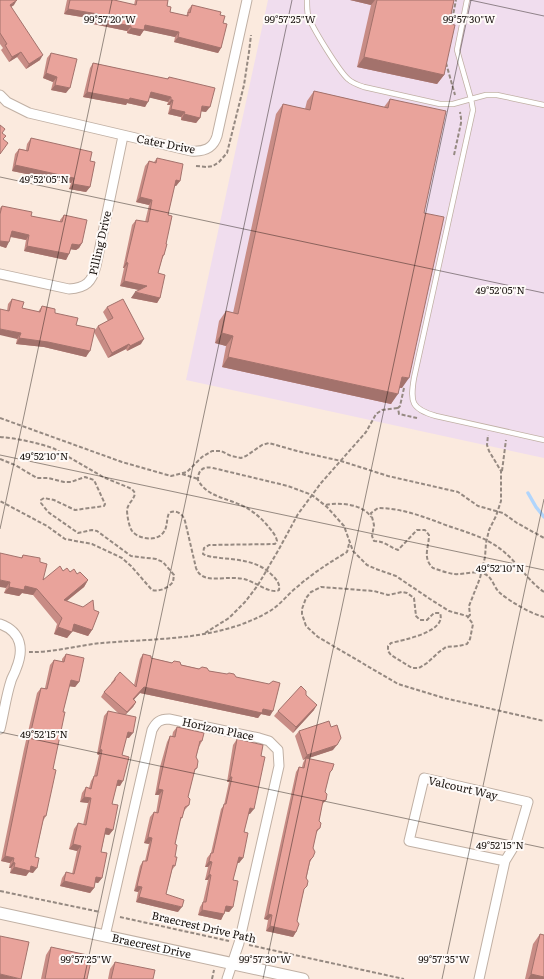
<svg xmlns="http://www.w3.org/2000/svg" width="544" height="979" font-family="Literata,serif">
	<style>
		.commercial { fill: #f0ddee }
		.lines { fill: none; stroke-linecap: round; stroke-linejoin: round }
		.stream { stroke: #b1d5fc; stroke-width: 3.5 }
		.service-casing { stroke: #c0b0a4; stroke-width: 6 }
		.minor-casing { stroke: #c0b0a4; stroke-width: 11 }
		.tertiary-casing { stroke: #c0b0a4; stroke-width: 13 }
		.path { stroke: #958981; stroke-width: 2; stroke-dasharray: 4 2; stroke-linecap: butt }
		.service { stroke: #fff; stroke-width: 4.5 }
		.minor { stroke: #fff; stroke-width: 9 }
		.tertiary { stroke: #fff; stroke-width: 11 }
		.wall { fill: #c88c85 }
		.shaded-wall { fill: #a3726c }
		.building { fill: #e9a39b; stroke: #a3726c }
		.ticks { fill: none; stroke: #1a1410; stroke-width: 1; stroke-opacity: 0.45 }
		.labels { text-anchor: middle; stroke-width: 4; stroke-linejoin: round; paint-order: stroke }
		.street-label { font-size: 11px; fill: #1a1410; stroke: #fefaf8 }
		.ticks-label { font-size: 10px; text-anchor: middle; fill: #1a1410; stroke: #fefaf8; stroke-width: 4; stroke-linejoin: round; paint-order: stroke }
	</style>
	<rect width="100%" height="100%" fill="#fbeade"/>
	<path class="commercial" d="M268,0H544V458L186,380Z"/>
	<g class="lines">
		<path class="stream" d="M528,493L536,507L544,517"/>
		<defs>
			<path id="service" d="M307,0C307,5 307,10 308,15C311,26 339,71 348,79C352,83 358,85 364,87L440,104H453L471,99L473,110L414,378C410,402 411,409 436,416L544,440
				M467,0L457,50L471,99L486,95H497L544,105"/>
			<path id="minor" d="M0,95L7,102L29,113L191,151C204,152 213,149 217,136L247,0
				M0,274L69,289C86,288 92,282 96,266L123,136
				M0,624C22,632 24,650 16,669C15,673 12,677 11,681C6,696 4,713 0,729
				M105,936L152,730C156,722 160,719 169,719L259,738L269,741L278,750L279,766L239,943L227,979
				M479,979L505,861L516,843L528,802L424,778L409,841L505,861"/>
			<g id="tertiary">
				<path id="s1" d="M0,913L303,979"/>
			</g>
		</defs>
		<use href="#service" class="service-casing"/>
		<use href="#minor" class="minor-casing"/>
		<use href="#tertiary" class="tertiary-casing"/>
		<path class="path" d="M451,25L456,0
			M446,63L455,95
			M454,155L461,123V118L460,112
			M196,166L207,167L213,166L219,162L227,153L244,85L249,52L251,35
			M404,388L400,406L398,408L399,414L417,418
			M0,418L122,462L171,476L187,472L202,457L212,451H221L231,456L241,458L246,456L262,445L269,443L297,451L341,461L388,476L458,492L478,506L503,513L517,523L544,538
			M0,437C16,438 39,443 55,449L103,477L132,489L135,493C134,500 128,503 127,510C127,515 129,527 132,531C138,539 156,542 163,533C168,527 166,520 169,513C176,509 183,514 185,521L196,568C201,582 217,578 229,578C234,578 239,578 244,579C254,581 271,595 279,590C280,584 277,580 273,576C259,561 240,560 221,558C215,557 208,557 203,554L204,548L209,545L275,544L277,541C276,535 271,530 267,525C260,517 253,511 243,506C227,498 207,497 198,480C198,470 203,466 213,468L288,486L312,495L327,507L344,526L353,551L367,565L376,569L396,576L430,599L449,611L467,616L473,624L470,639L467,644L459,646L446,647L439,652L427,663L419,668H412L391,655L388,651V646L391,643C403,640 447,632 440,613H434L427,620H420L416,616L414,598L407,593L402,592L388,595L374,591L321,587L311,592L306,598L302,609V614L306,626L318,637L398,684L444,698L544,721
			M0,459L15,465L37,478H48L64,482H71L85,477L94,480L105,504L104,506L75,510L54,500L44,498L41,500V503L48,512L78,533L92,530L97,531L131,556L156,559L163,562L174,575L173,582C168,588 160,592 152,590L131,566L122,558L92,544L65,539L47,526L0,501
			M502,471L506,440
			M182,474L198,479
			M326,505C339,502 363,504 371,517
			M544,592C528,581 518,563 503,551C485,536 464,532 443,524C422,516 400,508 378,508L371,513L374,525L372,536L374,541C385,541 389,547 398,550L417,530H425L429,535C429,547 422,558 433,568C439,570 447,573 454,574C464,575 474,570 485,574C493,578 494,588 500,593C511,602 531,614 544,617
			M468,617L470,615L469,606L480,578L485,557L486,543L489,530L496,516L501,501V471L489,451L487,445L488,435
			M205,633L229,618L245,602L258,585L279,549L298,514L321,483L366,432L376,414L382,410L398,408
			M29,652C52,653 79,645 102,643C159,638 219,641 270,611C280,605 288,594 297,587C313,573 329,563 347,552L349,544
			M0,891L100,912
			M120,917L229,941
			M249,945L404,979
			M212,979L214,970"/>
		<use href="#service" class="service"/>
		<use href="#minor" class="minor"/>
		<use href="#tertiary" class="tertiary"/>
	</g>
	<path class="wall" d="M0,0L14,5L11,7L40,60L26,69L17,57L9,62L1,50L3,48L0,44Z
		M67,0H114L134,5L135,0H168L167,6L170,12L186,16L187,14L188,10L192,5L220,15L223,23L221,48L218,53L174,42L175,37L144,30L140,36L127,33V31L93,24L94,19L64,14Z
		M350,0H454L449,24L444,75L437,84L357,67L371,5Z
		M51,53L66,93L51,90L53,82L43,78L47,58Z
		M93,63L167,79L169,77L206,112L201,111L200,118L196,123L181,120V117L168,114L170,105H167L168,102L149,97L145,107L127,103L126,105L83,97L90,68Z
		M314,91L384,107L390,99L424,213L402,388H399L391,404L222,367L226,346L215,343L219,321L226,311L233,313L276,114L283,104L305,109L307,101Z
		M31,138L90,161V187L86,192L69,189L71,183L12,171L15,154L19,149L26,150L27,144Z
		M157,158L180,181L176,186H174L168,215L166,244L164,255L162,259L158,273L160,298L157,303L131,298L139,290L120,286L124,268H123L132,225L136,220L145,222L149,205L136,202L145,166L149,161L154,162Z
		M2,206L31,216L60,222V220L64,215L82,243L79,248L76,250L71,249L66,260L24,251L26,240L10,237L6,248L0,246V208Z
		M12,299L22,308L38,312L42,306L76,325L95,330L98,326L108,321L103,312L107,307L141,344L127,351L126,349L108,358L94,332L86,357L44,347L16,344L17,339L7,311L8,304Z
		M23,555L40,562L43,580L63,571L77,574L88,580L84,587L67,601L92,630L88,636L72,631L67,638L54,634L57,624L33,595L22,593L19,596L4,593L6,588L21,558Z
		M66,654L79,682L75,687L69,686L63,712L53,769L46,816L43,821L35,857L33,873L29,872L26,876L10,873L11,868H9L10,863L1,861L24,749L37,693L41,688H45L50,665L54,660L62,662V659Z
		M143,654L151,658L236,677L270,716L261,714L258,718L140,693L134,699L136,702L133,707L125,715L129,738H126L122,755L120,786H116L112,804L113,830L109,835L105,834L101,852L102,878L98,883L95,882L94,888L90,893L60,886L62,878L66,872L72,874L77,851L69,849L74,829L78,823L83,825L88,803L80,802L82,793L86,787L89,788L91,781L94,776L99,755L97,754L104,716L108,711L119,714L101,697L104,692L111,684V683L115,678L134,685L140,659Z
		M306,695L314,710L293,733L274,716L278,711Z
		M177,727L202,741L199,747L196,757L197,768L194,771L188,797L189,805L184,811L182,818L180,821L175,844V866L172,870L166,894L178,912L136,902L138,892L134,891L140,866L143,861H145L149,844L144,843L150,817L154,812L156,813L159,795H155L160,767L167,742L170,736L172,737L173,732Z
		M299,731L333,750L308,758L332,770L329,774L325,792L326,800L322,805L319,821L320,828L316,833L313,848V857L310,862L297,921L296,932L293,937L266,931L268,920L264,919L296,772L299,767H302L303,763L305,759L303,760L295,736Z
		M237,739L250,814H248L244,832L243,858L239,863H237L233,880V907L229,912L225,911L221,920L198,915L200,907L203,902L208,880H205L208,867H205L207,858L211,853L221,809L224,805L229,782H227L233,745Z
		M540,934L544,979H525L533,944Z
		M51,947L87,979H41L46,955Z
		M115,962L153,979H108L110,969Z"/>
	<path class="shaded-wall" d="M17,0L14,5L6,10L10,5Z
		M350,0H375L371,5Z
		M68,9L98,14L94,19L64,14Z
		M96,19L131,26L127,31L93,24Z
		M145,25L179,32L175,37L142,30Z
		M131,28L144,30L140,36L127,33Z
		M178,37L221,48L218,53L174,42Z
		M21,52L17,57L9,62L12,57Z
		M43,55L40,60L26,69L29,64Z
		M364,57L444,75L437,84L357,67Z
		M46,73L57,77L53,82L43,78Z
		M55,85L70,88L66,93L51,90Z
		M87,92L130,98L148,102L145,107L127,103L126,105L83,97Z
		M151,92L171,97L168,102L147,97Z
		M171,100H173L170,105H167Z
		M202,106L210,107L206,112L199,111Z
		M171,109L185,112L181,117L168,114Z
		M184,114L200,118L196,123L181,120Z
		M15,165L74,178L71,183L12,171Z
		M176,180L180,181L176,186L172,185Z
		M73,184L90,187L86,192L69,189Z
		M140,197L152,200L149,205L136,202Z
		M12,231L29,235L26,240L8,236Z
		M0,241L9,242L6,248L0,246Z
		M82,243L79,248L76,250L68,249L72,244Z
		M27,246L69,254L66,260L24,251Z
		M126,262L128,263L124,268H123Z
		M124,281L147,286L144,291L120,286Z
		M135,292L160,298L157,303L131,298Z
		M0,329L21,333L17,339L0,335Z
		M222,333L233,336L226,346L215,343Z
		M19,338L48,342L90,351L86,357L44,347L16,344Z
		M144,339L141,344L127,351L130,346Z
		M129,344L126,349L108,358L112,353Z
		M228,357L398,394L391,404L222,367Z
		M402,377L409,378L402,388L395,387Z
		M0,580L10,582L6,588L0,587Z
		M88,580L84,587L60,606L64,600Z
		M25,586L37,589L33,595L22,593L19,596L4,593L9,587Z
		M74,624L92,630L88,636L70,630Z
		M58,627L72,632L67,638L54,634Z
		M71,680L79,682L75,687L67,686Z
		M144,687L263,709L273,711L270,716L261,714L258,718L140,693L130,704L133,699Z
		M136,702L133,707L123,717L127,712Z
		M317,705L314,710L293,733L296,727Z
		M128,732L133,733L129,738L124,737Z
		M337,745L333,750L306,759V758L305,759L303,760L307,755Z
		M100,749L102,750L99,755L97,754Z
		M230,777H232L229,782H227Z
		M118,780L123,781L120,786L114,785Z
		M158,789L163,790L159,795H155Z
		M84,797L91,798L88,803L80,802Z
		M250,808L254,809L250,814L246,813Z
		M106,828L113,830L109,835L103,834Z
		M148,837L152,838L149,844L144,843Z
		M73,844L81,846L77,851L69,849Z
		M5,856L14,858L10,863L1,861Z
		M239,857L243,858L239,863L235,862Z
		M209,861L212,862L208,867H205Z
		M13,862L15,863L11,868H9Z
		M31,866L37,868L33,873L29,872L26,876L10,873L14,867Z
		M209,874L211,875L208,880H205Z
		M96,877L102,878L98,883L92,882Z
		M64,881L94,888L90,893L60,886Z
		M137,886L142,887L138,892L134,891Z
		M139,897L182,907L178,912L136,902Z
		M226,906L233,907L229,912L222,911Z
		M202,910L224,914L221,920L198,915Z
		M268,914L272,915L268,920L264,919Z
		M270,926L296,932L293,937L266,931Z
		M0,974L21,979H0Z
		M531,974L544,977V979H528Z"/>
	<path class="building" d="M0,0H17L10,5L43,55L29,64L21,52L12,57L5,45L7,44L0,33Z
		M70,0H114L136,5L137,0H168L167,6L171,7L170,12L188,16V12L190,13L192,5L221,12L220,15L225,16L223,23L227,24L221,48L178,37L179,32L145,25L144,30L131,28V26L96,19L98,14L68,9Z
		M377,0H454L449,24L455,25L444,75L364,57Z
		M51,53L77,59L70,88L55,85L57,77L46,73Z
		M93,63L168,79L169,77L215,88L210,107L202,106L200,118L184,114L185,112L171,109L173,100H171V97L151,92L148,102L130,98L129,100L87,92Z
		M314,91L388,108L390,99L446,111L424,213L444,217L409,378L402,377L398,394L228,357L233,336L222,333L226,311L238,314L283,104L310,110Z
		M0,125L5,129L2,133L6,136L3,139L8,143L0,154Z
		M31,138L92,152L90,161L95,162L90,187L73,184L74,178L15,165L19,149L28,151Z
		M157,158L183,164L180,181L176,180L168,215L172,216L166,244H167L164,255H163L158,273L165,275L160,298L135,292L147,286L124,281L128,263L126,262L136,220L148,222L152,200L140,197L149,161L156,163Z
		M2,206L32,212L31,216L62,222L64,215L87,220L82,243L79,245L72,244L69,254L27,246L29,235L12,231L9,242L0,241V214Z
		M12,299L24,302L22,308L40,312L42,306L55,309V313L78,318L76,325L95,329L90,351L48,342L19,338L21,333L0,329V309L9,311Z
		M123,299L144,339L130,346L129,344L112,353L98,326L113,318L107,307Z
		M0,553L22,558L23,555L40,558V562L47,564L43,580L60,566L63,571L67,568L70,572L74,569L77,574L80,572L88,580L64,600L83,607L93,600L94,610L99,612L92,630L74,624L72,632L58,627L62,618L37,589L25,586L24,590L9,587L10,582L0,580Z
		M66,654L84,658L79,682L71,680L63,712H65L53,769L56,770L46,816H44L35,857L39,858L37,868L31,866L30,871L14,867L15,863L13,862L14,858L5,856L28,744L41,688L47,689L54,660L64,662Z
		M143,654L151,656V658L172,663L174,661L180,662L181,665L199,669L202,667L207,668L209,671L227,674L229,673L234,674L236,677L269,684L273,681L280,683L273,711L263,709L262,713L144,687L133,699L136,702L127,712L104,692L115,680V678L120,672L136,687Z
		M301,686L306,691V695L317,705L296,727L278,711Z
		M108,711L136,717L133,733L128,732L122,755L129,757L123,781L118,780L112,804L118,805L113,830L106,828L101,852L107,853L102,878L96,877L94,888L64,881L66,872L74,874L81,846L73,844L78,823L86,825L91,798L84,797L86,787L91,789L94,776H97L102,750L100,749Z
		M329,721L331,727L337,725L341,738L337,745L307,755L299,731Z
		M177,727L204,733L202,741H200L196,757L198,761L197,768L195,769L188,797L190,799L189,805L185,807L182,818L181,817L175,844L177,845L175,857H177L175,866L173,865L166,894L184,900L182,907L139,897L142,887L137,886L143,861H147L152,838L148,837L154,812L158,813L163,790L158,789L164,762L170,736L175,737Z
		M237,739L263,745L261,756L265,757L254,809L250,808L244,832L248,833L243,858L239,857L233,880L238,881L233,907L226,906L224,914L202,910L203,902H206L211,875L209,874L212,862L209,861L211,853H213L224,804H226L232,777H230Z
		M306,758L334,764L332,770L330,772L325,792L327,794L326,800L323,801L319,821L321,823L320,828L317,830L313,848L315,852L313,857L310,860L306,878L308,881L307,886L304,889L297,921L299,924L296,932L270,926L272,915L268,914L299,767L304,768Z
		M540,934L544,935V977L531,974Z
		M0,936L29,942L21,979L0,974Z
		M51,947L92,956L87,979H45Z
		M115,962L155,970L153,979H111Z"/>
	<path class="ticks" d="M470,0L544,16M0,177L544,293M0,455L544,570M0,529L112,0M0,732L544,848M84,979L292,0M263,979L471,0M442,979L544,499"/>
	<g class="labels">
		<g class="street-label">
			<text transform="translate(166 144) rotate(11)" y="4">Cater Drive</text>
			<text transform="translate(100 243) rotate(-77)" y="4">Pilling Drive</text>
			<text transform="translate(218 729) rotate(12)" y="4">Horizon Place</text>
			<text transform="translate(463 788) rotate(13)" y="4">Valcourt Way</text>
			<text transform="translate(204 927) rotate(13)" y="4">Braecrest Drive Path</text>
			<text dy="4" stroke="none"><textPath href="#s1" startOffset="155">Braecrest Drive</textPath></text>
		</g>
	</g>
	<g class="ticks-label">
		<text x="110" y="23">99°57'20"W</text>
		<text x="290" y="23">99°57'25"W</text>
		<text x="469" y="23">99°57'30"W</text>
		<text x="44" y="183">49°52'05"N</text>
		<text x="500" y="294">49°52'05"N</text>
		<text x="44" y="460">49°52'10"N</text>
		<text x="500" y="572">49°52'10"N</text>
		<text x="44" y="738">49°52'15"N</text>
		<text x="500" y="849">49°52'15"N</text>
		<text x="86" y="963">99°57'25"W</text>
		<text x="265" y="963">99°57'30"W</text>
		<text x="444" y="963">99°57'35"W</text>
	</g>
</svg>
